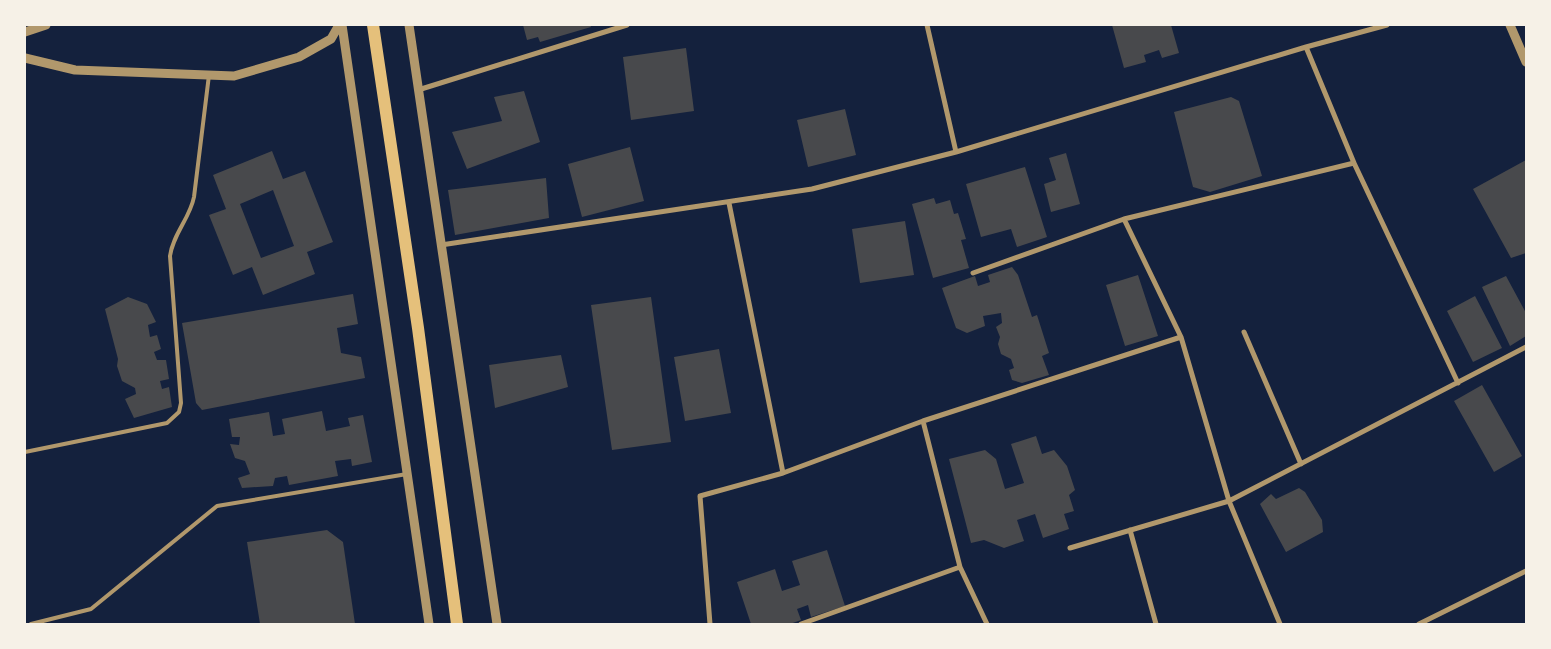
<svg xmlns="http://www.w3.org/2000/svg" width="1551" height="649" font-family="'Fira Sans Condensed',sans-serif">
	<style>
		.building { fill: #48494c; fill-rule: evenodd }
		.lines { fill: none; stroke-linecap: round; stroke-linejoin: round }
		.service { stroke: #b1986c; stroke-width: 4 }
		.minor { stroke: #b1986c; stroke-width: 5 }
		.tertiary { stroke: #b1986c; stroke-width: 9 }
		.primary { stroke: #e5c07b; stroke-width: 12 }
	</style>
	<rect width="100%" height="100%" fill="#14213d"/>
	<path class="building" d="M523,25H590L591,27L540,42L538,37L527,40Z
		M1112,25H1171L1179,53L1162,58L1159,50L1144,55L1146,62L1124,68Z
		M686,48L694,111L631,120L623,57Z
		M524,91L540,142L467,169L452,132L502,121L494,97Z
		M1231,97L1239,101L1262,176L1210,192L1193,187L1174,112Z
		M845,109L856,155L808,167L797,120Z
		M630,147L644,201L582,217L568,164Z
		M272,151L283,179L305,171L333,242L307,252L315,274L263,295L252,267L233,275L209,215L226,209L213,175ZM273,190L294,246L261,258L240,204Z
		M1066,153L1080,204L1051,212L1044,184L1056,180L1049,158Z
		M1526,160V253L1511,258L1473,189Z
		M1025,167L1047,237L1017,247L1011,229L981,237L966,184Z
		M546,178L549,218L455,235L448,190Z
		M934,198L936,204L950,200L954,214L958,213L966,239L961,240L969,268L933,278L912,204Z
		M905,221L914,275L860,283L852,229Z
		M1012,267L1018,275L1032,317L1037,315L1049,353L1042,356L1049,375L1022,383L1012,380L1009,370L1014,368L1011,359L1001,354L998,344L1000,337L996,327L1002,323L1001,313L983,316L985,326L967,333L956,328L942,288L975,276L978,286L990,282L988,275Z
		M1138,275L1158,336L1125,346L1106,285Z
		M1506,276L1526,313V336L1510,346L1482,287Z
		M353,294L358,324L337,328L341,353L361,357L365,378L202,410L196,403L182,323Z
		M1475,296L1502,348L1473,362L1447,311Z
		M128,297L147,304L156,322L148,325L150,337L157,335L161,349L154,352L157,360H166L169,379L160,381L162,389L169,387L172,407L134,418L125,399L136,394L135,388L122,381L117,366L118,359L105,309Z
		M651,297L671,442L612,450L591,305Z
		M719,349L731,413L685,421L674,357Z
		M561,355L568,387L495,408L489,365Z
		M1482,385L1522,456L1494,472L1454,401Z
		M322,411L326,431L350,426L348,418L363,415L372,462L352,466L351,459L335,461L338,476L289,485L287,476L275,478L273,486L242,488L238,478L250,474L245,461L235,458L230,444L239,445L240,437H232L229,419L269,412L273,436L285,434L282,419Z
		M1036,436L1042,454L1054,450L1067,466L1075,490L1069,495L1074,511L1064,514L1069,529L1043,538L1035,514L1017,520L1024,541L1004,548L984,540L971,543L949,459L985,450L996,459L1005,489L1024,483L1011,444Z
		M1299,488L1305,492L1322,520L1323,532L1286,552L1260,504L1271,494L1276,499Z
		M327,530L343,542L355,624H260L247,542Z
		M827,550L845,606L811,617L808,605L797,609L801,620L790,624H751L737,582L775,569L782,591L800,585L792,561Z"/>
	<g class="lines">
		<path class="service" d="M25,452L167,423L179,412L181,403L170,256C173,234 190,218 194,197L209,75
			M31,624L91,609L217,506L407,474"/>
		<path class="minor" d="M927,25L956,152
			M1306,47L1354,163
			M418,90L627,25
			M729,203L783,473
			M1124,219L1181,337L1229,501L1280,624
			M441,245L812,189L956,152L1306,47L1387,25
			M973,273L1124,219L1354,163L1458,383
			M1244,332L1301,464
			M923,421L960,567L987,624
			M1130,530L1156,624
			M1070,548L1229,501L1526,347
			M710,624L700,496L783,473L923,421L1181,337
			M801,624L960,567
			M1419,624L1526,571"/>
		<path class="tertiary" d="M342,25L429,624
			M409,25L497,624
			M1510,25L1526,62
			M25,32L46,25
			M25,58L75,70L234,76L299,57L331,39L339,25"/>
		<path class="primary" d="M373,25L418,328L457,624"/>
	</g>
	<rect width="1551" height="649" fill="none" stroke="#f6f1e7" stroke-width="52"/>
</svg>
